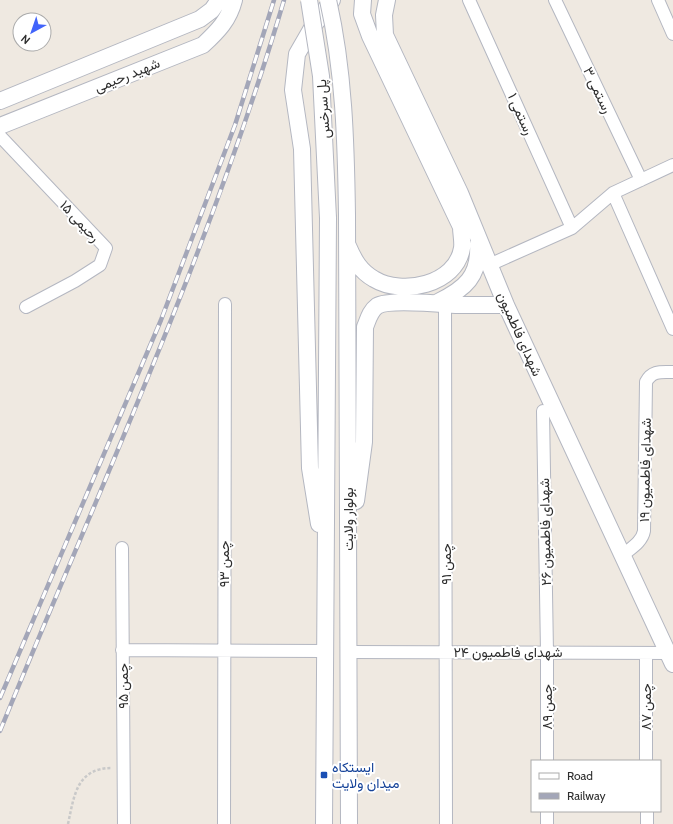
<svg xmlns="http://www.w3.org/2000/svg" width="673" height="824" font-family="Cabin,Vazirmatn,sans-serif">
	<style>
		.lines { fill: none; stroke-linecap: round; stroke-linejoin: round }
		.street-casing { stroke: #b4b7c1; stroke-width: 14 }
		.secondary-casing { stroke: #b4b7c1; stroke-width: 18 }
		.path { stroke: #c9c9c9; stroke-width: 2.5; stroke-dasharray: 3 2; stroke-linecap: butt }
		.street { stroke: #fff; stroke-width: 12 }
		.secondary { stroke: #fff; stroke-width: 16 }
		.rail-casing { stroke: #a3a6b8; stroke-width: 4.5 }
		.rail { stroke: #fff; stroke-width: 3; stroke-dasharray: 9; stroke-linecap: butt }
		.secondary-bridge-casing { stroke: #b4b7c1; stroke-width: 18; stroke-linecap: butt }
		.secondary-bridge { stroke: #fff; stroke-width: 16 }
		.transit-dot { fill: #1a4fb4; stroke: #fff; stroke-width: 1.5 }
		.labels { text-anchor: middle; stroke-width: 4; stroke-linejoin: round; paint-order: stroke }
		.street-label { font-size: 14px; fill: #2e2e2e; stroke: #fff }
		.transit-label { font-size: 14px; fill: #164399; stroke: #fff; text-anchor: start }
	</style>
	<rect width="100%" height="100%" fill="#efe9e1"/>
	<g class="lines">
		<defs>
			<path id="street" d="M469,0L572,228
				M555,0L641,180
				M658,0L673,34
				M0,136L106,248L100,265L75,281L26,307
				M613,193L673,329
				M489,265L572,228L613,193L673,165
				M445,304L446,824
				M543,411L547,652V761
				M122,548L124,824
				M623,555C631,548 642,542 644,531L646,382C652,370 662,372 673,372
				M122,650L325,651
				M348,652L673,653
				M646,653V761
				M647,811V824
				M224,824L225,304
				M547,824V811"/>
			<path id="secondary" d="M387,0L384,15L385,35L460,193L506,305L673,664
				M0,101L200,19L212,10L219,0
				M0,126L203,45C218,31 229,20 234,0
				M347,215L349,824
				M348,246C354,260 360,271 374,279C402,296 456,285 462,248C463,242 461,233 461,227L370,36L362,14L363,0
				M438,302C465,289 480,276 478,244
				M356,501L364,442L365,327C368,320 370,311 377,306C389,299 441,304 457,305C473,305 490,305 506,305
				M319,524L310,468L302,149L293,90L297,54L312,28L332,0
				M324,824L328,218"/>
		</defs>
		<use href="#street" class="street-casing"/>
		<use href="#secondary" class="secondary-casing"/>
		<path class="path" d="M68,824C74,797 76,768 112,768"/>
		<use href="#street" class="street"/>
		<use href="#secondary" class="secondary"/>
		<defs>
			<path id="rail" d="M0,698L161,320L235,125L274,0
				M0,731C99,489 210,251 284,0"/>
		</defs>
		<use href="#rail" class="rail-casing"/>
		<use href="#rail" class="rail"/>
		<defs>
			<path id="secondary-bridge" d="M309,0L321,76L328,218
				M328,0C344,70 346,143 347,215"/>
		</defs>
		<use href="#secondary-bridge" class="secondary-bridge-casing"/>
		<use href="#secondary-bridge" class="secondary-bridge"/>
	</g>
	<rect class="transit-dot" x="320" y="771" width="8" height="8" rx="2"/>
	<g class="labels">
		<g class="street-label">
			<text transform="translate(127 75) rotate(-22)" y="5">شهید رحیمی</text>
			<text transform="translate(598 90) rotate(65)" y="5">رستمی ۳</text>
			<text transform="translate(323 109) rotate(-94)" y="5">پل سرخس</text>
			<text transform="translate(521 114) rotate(66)" y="5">رستمی ۱</text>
			<text transform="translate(80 221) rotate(47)" y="5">رحیمی ۱۵</text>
			<text transform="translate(520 334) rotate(66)" y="5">شهدای فاطمیون</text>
			<text transform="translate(645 470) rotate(-89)" y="5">شهدای فاطمیون ۱۹</text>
			<text transform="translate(348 519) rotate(-90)" y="5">بولوار ولایت</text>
			<text transform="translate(545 532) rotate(-91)" y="5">شهدای فاطمیون ۲۶</text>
			<text transform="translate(224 564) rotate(-90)" y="5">چمن ۹۳</text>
			<text transform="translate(446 564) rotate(-90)" y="5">چمن ۹۱</text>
			<text x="508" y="657">شهدای فاطمیون ۲۴</text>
			<text transform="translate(123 686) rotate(-90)" y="5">چمن ۹۵</text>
			<text transform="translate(547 707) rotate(-90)" y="5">چمن ۸۹</text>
			<text transform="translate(646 707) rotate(-90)" y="5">چمن ۸۷</text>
		</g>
		<g class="transit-label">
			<text x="332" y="772">ایستکاه<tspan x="332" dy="16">میدان ولایت</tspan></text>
		</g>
	</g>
	<rect x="531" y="760" width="130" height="52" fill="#ffffff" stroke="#ababab"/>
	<rect x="539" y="773" width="20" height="6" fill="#ffffff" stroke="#ababab"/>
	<text x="567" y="780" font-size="12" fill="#2e2e2e">Road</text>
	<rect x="539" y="793" width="20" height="6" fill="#a3a6b8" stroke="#ababab"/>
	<text x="567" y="800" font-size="12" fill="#2e2e2e">Railway</text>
	<g transform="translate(32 32) rotate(220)"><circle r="19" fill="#ffffff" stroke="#ababab"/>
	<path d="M0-3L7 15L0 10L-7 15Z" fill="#4264fb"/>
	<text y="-6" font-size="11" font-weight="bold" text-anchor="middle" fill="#2e2e2e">N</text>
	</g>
</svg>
